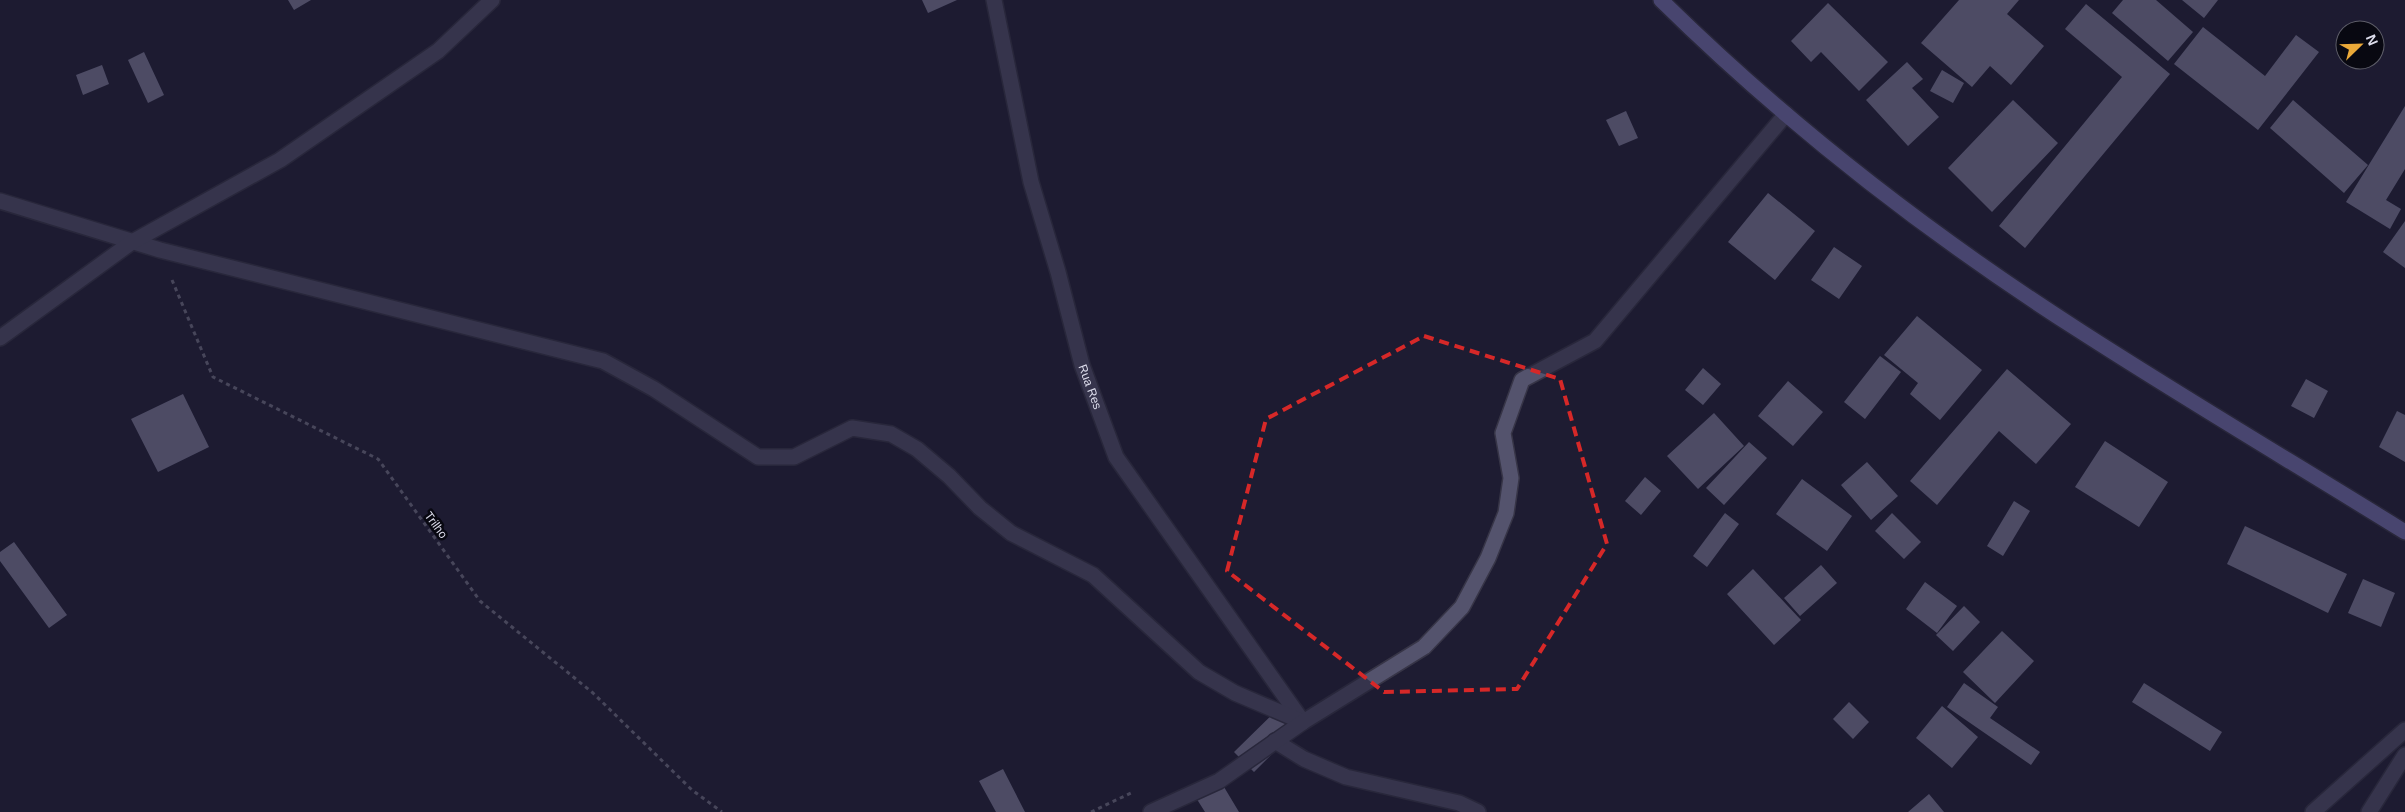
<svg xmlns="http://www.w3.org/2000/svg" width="2405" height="812" font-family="Arial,sans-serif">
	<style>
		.building { fill: #8786a3 }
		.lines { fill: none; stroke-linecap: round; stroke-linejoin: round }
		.minor-casing { stroke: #373547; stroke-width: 18 }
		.major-casing { stroke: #373547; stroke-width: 18 }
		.path { stroke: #7b7a8d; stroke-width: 3; stroke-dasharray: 4 4; stroke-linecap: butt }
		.minor { stroke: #54536d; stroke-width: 15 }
		.major { stroke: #7d78ba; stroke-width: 15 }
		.marked { fill: none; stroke: #d62828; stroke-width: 4; stroke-dasharray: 10 6; stroke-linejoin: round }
		.labels { text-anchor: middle; stroke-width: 5; stroke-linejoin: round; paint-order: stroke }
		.street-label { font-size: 12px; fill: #dcdceb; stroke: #080811 }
	</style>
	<rect width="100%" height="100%" fill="#1e1c32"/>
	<path class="building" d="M288,0H311L294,10Z
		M922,0H957L928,13Z
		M1959,0H2019L2007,14L2044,46L2011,85L1990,66L1972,87L1921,43Z
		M2123,0H2156L2193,32L2168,61L2112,13Z
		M2182,0H2218L2204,18Z
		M1828,3L1888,62L1859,91L1821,52L1811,62L1791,41Z
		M2086,4L2170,74L2025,248L1999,226L2122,77L2065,29Z
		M2203,27L2265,76L2296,35L2319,52L2258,130L2174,64Z
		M144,52L164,95L148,103L128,60Z
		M1907,62L1923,79L1912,88L1939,117L1908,146L1866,100Z
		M102,65L109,84L83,95L76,75Z
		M1942,70L1964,83L1953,103L1930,91Z
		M2013,100L2058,143L1992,212L1948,168Z
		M2293,100L2368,165L2344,193L2270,128Z
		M2405,106V169L2386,200L2401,209L2390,229L2346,202Z
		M1626,111L1638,138L1619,146L1606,120Z
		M1768,193L1815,231L1775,280L1728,242Z
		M2405,221V268L2383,252Z
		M1834,247L1862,266L1839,299L1811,280Z
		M1917,316L1982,370L1940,420L1910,394L1918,383L1884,355Z
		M1880,356L1901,372L1865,419L1844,402Z
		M1703,368L1721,384L1703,405L1685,390Z
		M2007,369L2071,424L2036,464L1999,431L1937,505L1910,481Z
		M2306,379L2328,391L2314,418L2291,406Z
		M1788,381L1823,412L1793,446L1758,416Z
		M183,394L209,447L158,472L131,419Z
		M2397,411L2405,415V462L2379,447Z
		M1714,413L1744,446L1698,489L1667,456Z
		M2105,441L2168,482L2139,527L2075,487Z
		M1749,442L1767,458L1724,505L1706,488Z
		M1867,462L1898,496L1871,520L1841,485Z
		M1645,477L1661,491L1641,515L1625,501Z
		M1802,479L1852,516L1827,551L1776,514Z
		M2014,501L2030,511L2003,556L1987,546Z
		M1725,513L1739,524L1707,567L1693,556Z
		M1892,513L1921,542L1904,559L1875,531Z
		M2245,526L2347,574L2328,613L2227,564Z
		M14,542L67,615L49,628L0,561V552Z
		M1821,565L1837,583L1800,616L1784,598Z
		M1753,569L1801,620L1774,645L1727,594Z
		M2363,579L2395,593L2381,627L2348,613Z
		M1925,582L1957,606L1937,633L1906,609Z
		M1964,606L1980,622L1953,651L1936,635Z
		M2002,631L2034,661L1995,703L1963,672Z
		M1964,683L1998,707L1990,718L2040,752L2031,765L1947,707Z
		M2144,683L2222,732L2210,751L2132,702Z
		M1849,702L1869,722L1853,739L1833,719Z
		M1942,706L1978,737L1952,768L1916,738Z
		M1279,708L1298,728L1254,772L1234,752Z
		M1003,769L1025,812H996L979,781Z
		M1218,777L1239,812H1205L1193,793Z
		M1929,794L1944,812H1908Z"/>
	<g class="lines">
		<defs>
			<g id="minor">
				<path id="s1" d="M994,0L1031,182L1058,272L1082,365L1116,457L1303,722"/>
				<path d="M0,201L160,250L603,361L654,389L758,457H794L852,428L891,434L917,449L949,476L980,508L1011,533L1093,575L1199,672L1235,693L1303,722"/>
				<path d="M0,338L132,242L280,160L438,51L492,0"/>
				<path d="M1275,741L1304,759L1346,777L1459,803L1478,812"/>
				<path d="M1151,812L1219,781L1303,722L1424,647L1462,607L1488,558L1506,513L1511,478L1503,433L1522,380L1595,341L1786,114"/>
				<path d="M2313,812L2405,730"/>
				<path d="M2369,812L2405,755"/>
			</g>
			<path id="major" d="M1661,0C1787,124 1930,235 2080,331C2187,400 2297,465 2405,532"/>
		</defs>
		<use href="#minor" class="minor-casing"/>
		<use href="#major" class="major-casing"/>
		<path class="path" d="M172,280L213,377L378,459L480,601L593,693L692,790L722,812
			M1091,812L1133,792"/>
		<use href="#minor" class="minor"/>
		<use href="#major" class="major"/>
	</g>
	<path d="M0 0H2405V812H0ZM1424,336L1560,379L1607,544L1517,689L1384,692L1227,571L1266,419Z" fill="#1e1c32" fill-opacity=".55" fill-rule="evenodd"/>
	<path class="marked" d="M1424,336L1560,379L1607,544L1517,689L1384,692L1227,571L1266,419Z"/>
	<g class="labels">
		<g class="street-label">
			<text dy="4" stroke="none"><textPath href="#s1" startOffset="399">Rua Res</textPath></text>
			<text transform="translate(436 525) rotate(54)" y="4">Trilho</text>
		</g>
	</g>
	<g transform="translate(2360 45) rotate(67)"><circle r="24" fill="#080811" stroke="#5d5d68"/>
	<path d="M0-4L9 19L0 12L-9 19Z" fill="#eba939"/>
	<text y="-8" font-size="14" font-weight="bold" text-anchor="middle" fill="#dcdceb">N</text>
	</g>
</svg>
